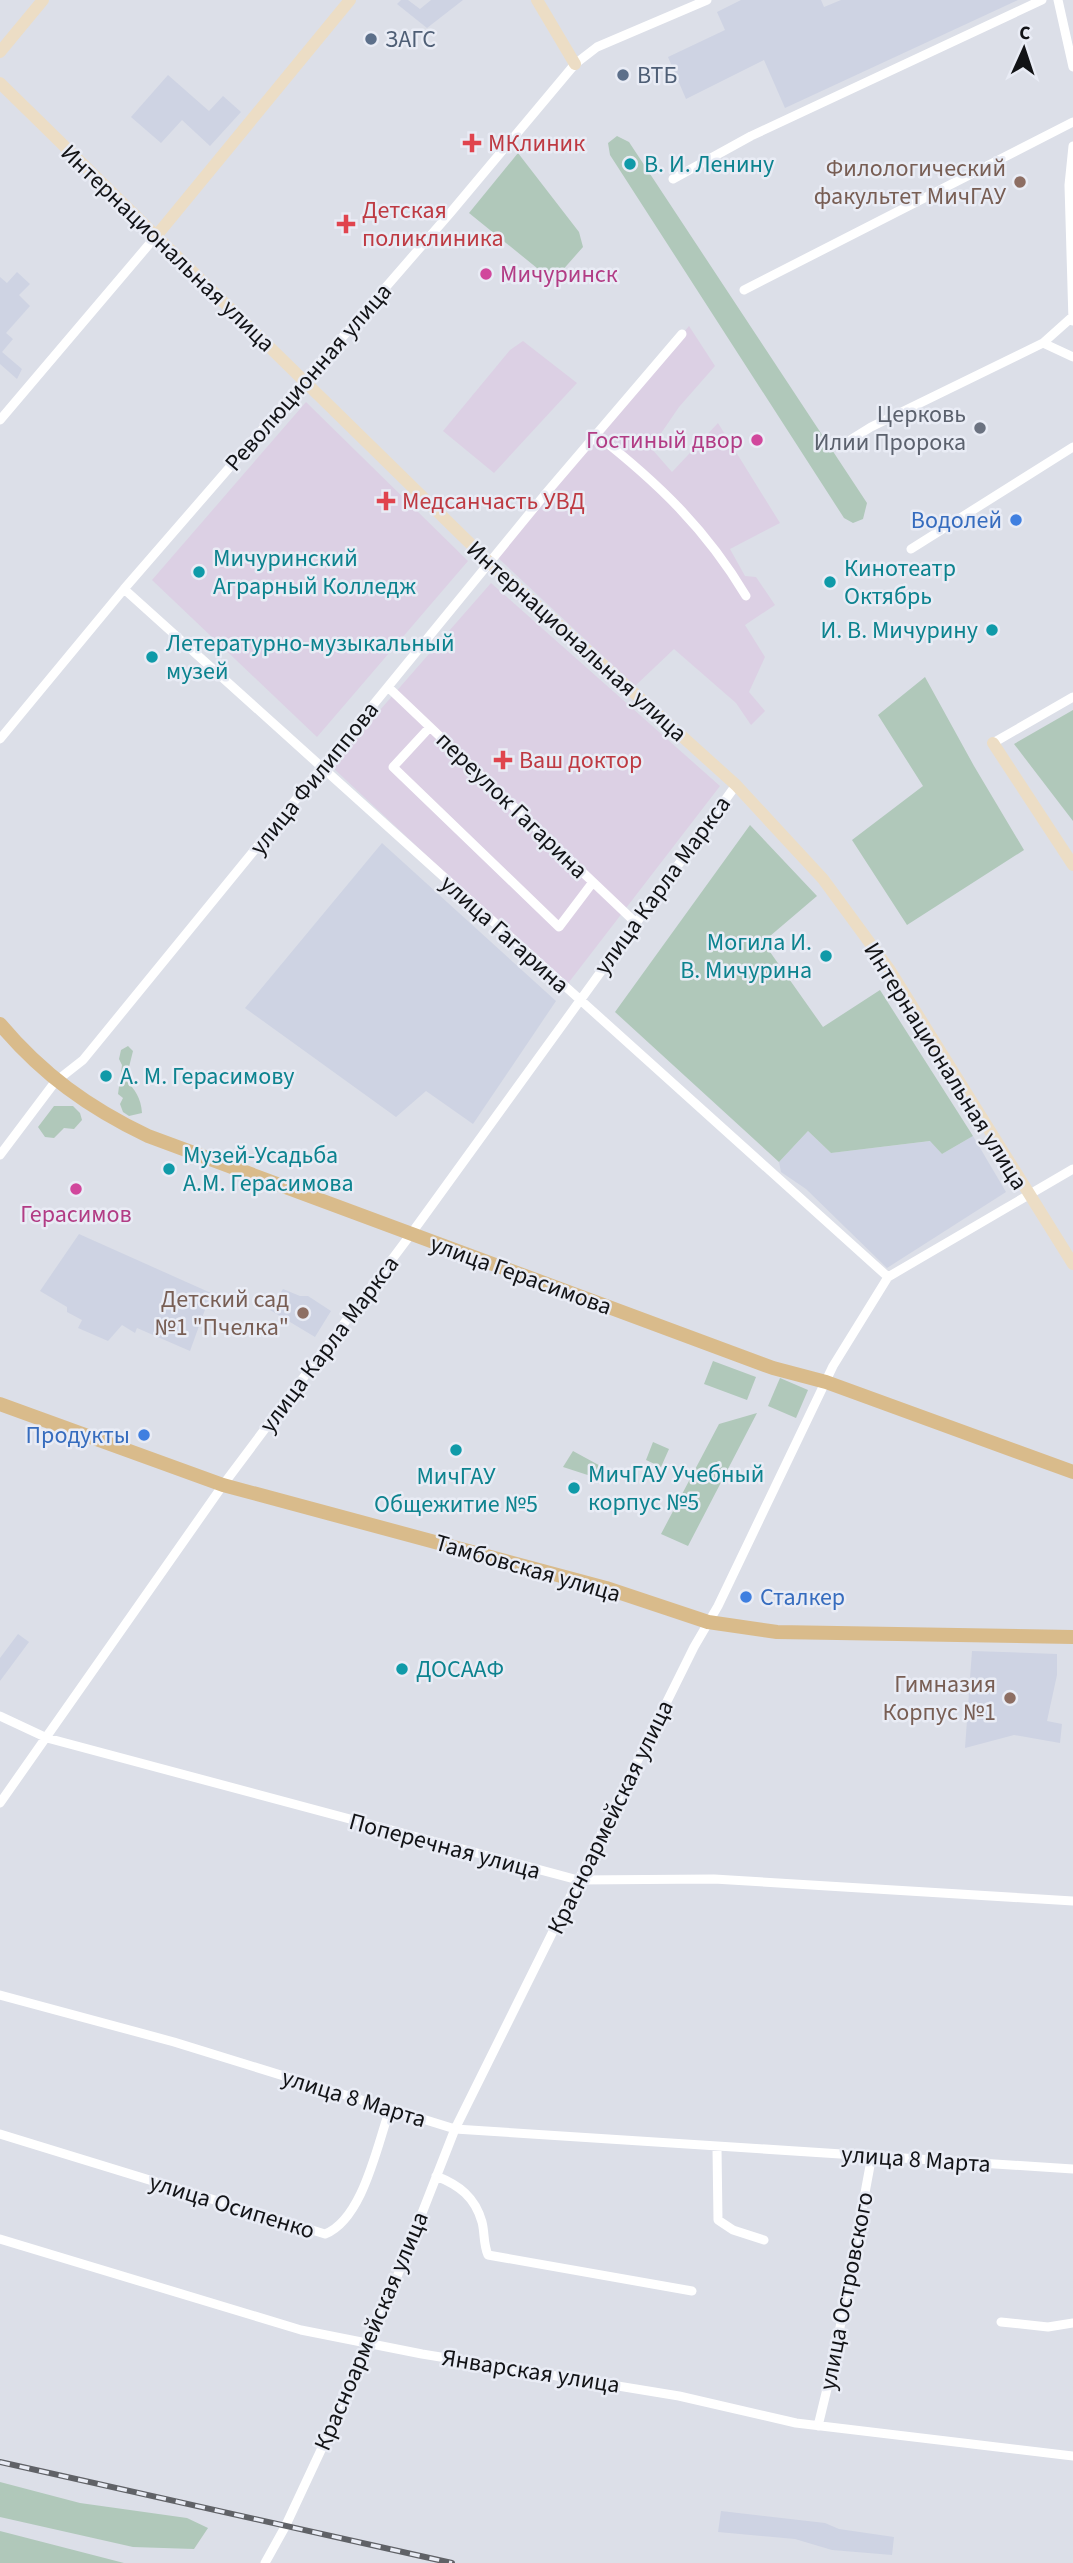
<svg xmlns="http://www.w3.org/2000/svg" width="1073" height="2563" font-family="'Source Sans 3',sans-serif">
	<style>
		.commercial { fill: #dcd0e4 }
		.built { fill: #ced3e3 }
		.green { fill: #b0c8ba }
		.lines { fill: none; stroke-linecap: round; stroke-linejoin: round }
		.street { stroke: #fff; stroke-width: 9 }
		.secondary { stroke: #ecddc5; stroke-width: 12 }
		.primary { stroke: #d9bb8b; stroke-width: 14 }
		.rail-casing { stroke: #606267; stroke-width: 6 }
		.rail { stroke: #e9ecf5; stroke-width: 3.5; stroke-dasharray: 10; stroke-linecap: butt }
		.service-dot { fill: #5c6f8a; stroke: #e9ecf5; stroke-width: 2.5 }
		.health-dot { fill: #e0444e; stroke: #e9ecf5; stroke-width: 2.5 }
		.culture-dot { fill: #0f9aa8; stroke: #e9ecf5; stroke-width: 2.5 }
		.education-dot { fill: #8d6e63; stroke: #e9ecf5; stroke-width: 2.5 }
		.hotel-dot { fill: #d1479c; stroke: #e9ecf5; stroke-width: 2.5 }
		.worship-dot { fill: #6b7280; stroke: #e9ecf5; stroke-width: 2.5 }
		.shop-dot { fill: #3f7fe0; stroke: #e9ecf5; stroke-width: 2.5 }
		.labels { text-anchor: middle; stroke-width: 5; stroke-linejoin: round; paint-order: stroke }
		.service-label { font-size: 24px; fill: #4e5e75; stroke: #e9ecf5; text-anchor: start }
		.health-label { font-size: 24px; fill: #be3a42; stroke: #e9ecf5; text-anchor: start }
		.culture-label { font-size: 24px; fill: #0d838f; stroke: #e9ecf5; text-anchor: start }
		.education-label { font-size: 24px; fill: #785e54; stroke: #e9ecf5; text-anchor: end }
		.street-label { font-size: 24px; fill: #121316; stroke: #e9ecf5 }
		.hotel-label { font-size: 24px; fill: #b23c85; stroke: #e9ecf5; text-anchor: start }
		.worship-label { font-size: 24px; fill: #5b616d; stroke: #e9ecf5; text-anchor: end }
		.shop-label { font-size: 24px; fill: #366cbe; stroke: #e9ecf5; text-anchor: end }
	</style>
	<rect width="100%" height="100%" fill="#dcdfe8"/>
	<path class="commercial" d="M689,326L715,366L679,407L651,448L672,472L718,423L780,523L730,549L745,576L756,577L775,605L745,625L765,657L749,692L765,711L751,725L736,703L674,649L635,686L496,556Z
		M523,341L577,383L494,473L443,431L510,350Z
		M306,402L468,561L317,737L152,580Z
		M491,583L720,786L566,986L331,766Z"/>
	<path class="built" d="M401,0H408L420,9L431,0H463L427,28L397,4Z
		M741,0H821L824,7L841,0H1018L785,108L764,60L686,99L668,57L725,30L717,12Z
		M168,75L209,111L223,96L241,112L210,146L182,120L161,143L131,117Z
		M17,272L30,284L19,295L30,306L6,333L13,339L2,352L22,369L17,379L0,364V277L7,283Z
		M382,843L556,1001L473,1124L426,1091L396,1117L245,1008Z
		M808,1131L831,1153L931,1141L942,1154L973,1136L1006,1192L887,1268L806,1189L781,1172L779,1162Z
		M79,1234L211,1293L190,1351L137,1328L135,1333L122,1325L108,1341L78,1328L82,1320L67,1312V1307L40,1291Z
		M283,1289L300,1296H308L331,1311L315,1337L270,1310Z
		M18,1634L29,1642L0,1681V1658Z
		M972,1651L1057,1654V1675L1047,1721L1062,1724L1060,1743L1014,1735L965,1748Z
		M721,2511L825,2523L839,2529L894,2537L892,2555L832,2550L795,2539L718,2532Z"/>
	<path class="green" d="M617,136L629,142L867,503L863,519L853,523L844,518L610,155L608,143Z
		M518,153L579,232L583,247L553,281L469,213Z
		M925,677L974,766L1024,850L907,925L852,840L923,786L878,715Z
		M1073,710V821L1014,744Z
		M750,825L817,896L763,942L823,1027L880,990L973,1136L942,1154L930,1141L831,1153L808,1131L779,1162L615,1012Z
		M128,1046L133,1051L126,1079C135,1091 141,1097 142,1113L129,1116L123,1112L120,1104L123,1098L118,1094L122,1065L119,1059L121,1050Z
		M73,1106L80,1113L82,1120L74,1129L64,1128L54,1138L45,1137L38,1127L54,1106Z
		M713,1361L756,1377L747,1400L704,1384Z
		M780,1378L808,1390L796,1418L768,1406Z
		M757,1413L688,1546L661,1534L719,1424Z
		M653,1442L669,1449L661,1467L646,1460Z
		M573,1451L606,1469L600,1479L563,1467Z
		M0,2482L80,2503L187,2518L208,2528L194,2549L133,2547L0,2517Z
		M0,2531L124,2563H0Z"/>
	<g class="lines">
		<path class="street" d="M1058,0L1073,67
			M673,179L751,136L1042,0
			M744,290L1073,122
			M1073,321L1069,185L1073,146
			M1043,343L1073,357
			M0,420L157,235
			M597,435C658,483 706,529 746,596
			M842,445L871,427L1043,343L1072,317
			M911,549L1073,447
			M124,589L888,1277
			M389,688L635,922
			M430,727L393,767L559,927L593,882
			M0,739L124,589L451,212L575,64L597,47L707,0
			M993,743L1073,697
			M0,1155L55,1082L83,1060L547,492L682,334
			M0,1716L47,1738L578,1880L714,1879L1073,1901
			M0,1803L223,1485L411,1234L736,785
			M0,1995L174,2042L455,2129L1073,2169
			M0,2134L325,2234C363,2219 377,2145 390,2109
			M717,2148L718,2220L733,2230L764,2240
			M436,2176C459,2185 475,2197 482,2222C485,2234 483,2243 488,2255L692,2291
			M0,2239L301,2330L422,2354L679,2396L796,2423L1073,2456
			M1001,2322L1048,2327L1073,2323
			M818,2426L834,2360L872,2155
			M265,2563L285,2527L371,2343L455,2129L694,1647L718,1606L833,1366L888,1277L1073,1169"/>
		<path class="secondary" d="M537,0L575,64
			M0,52L43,0
			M0,83L490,563L736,785L823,879L889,969L1073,1264
			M157,235L350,0
			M993,743L1073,865"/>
		<path class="primary" d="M0,1024C42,1074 89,1108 148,1136L773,1368L826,1382L1073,1472
			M0,1404L223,1485L606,1588L708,1622L777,1632L1073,1637"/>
		<defs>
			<path id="rail" d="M0,2462L452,2563"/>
		</defs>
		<use href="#rail" class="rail-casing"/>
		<use href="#rail" class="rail"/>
	</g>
	<g class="service-dot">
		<circle cx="371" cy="39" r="7"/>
		<circle cx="623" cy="75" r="7"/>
	</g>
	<g class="health-dot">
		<path d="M468.5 132.5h7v7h7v7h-7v7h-7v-7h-7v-7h7z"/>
		<path d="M342.5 213.5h7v7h7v7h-7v7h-7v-7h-7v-7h7z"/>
		<path d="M382.5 490.5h7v7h7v7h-7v7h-7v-7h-7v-7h7z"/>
		<path d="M499.5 749.5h7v7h7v7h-7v7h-7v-7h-7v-7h7z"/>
	</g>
	<g class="culture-dot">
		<circle cx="630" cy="164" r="7"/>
		<circle cx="199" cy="572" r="7"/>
		<circle cx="830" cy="582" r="7"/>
		<circle cx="992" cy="630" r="7"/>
		<circle cx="152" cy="657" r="7"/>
		<circle cx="826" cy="956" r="7"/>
		<circle cx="106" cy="1076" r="7"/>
		<circle cx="169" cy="1169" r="7"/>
		<circle cx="456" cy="1450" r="7"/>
		<circle cx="574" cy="1488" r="7"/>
		<circle cx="402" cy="1669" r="7"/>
	</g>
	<g class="education-dot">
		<circle cx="1020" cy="182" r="7"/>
		<circle cx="303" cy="1313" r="7"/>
		<circle cx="1010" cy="1698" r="7"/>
	</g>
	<g class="hotel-dot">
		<circle cx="486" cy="274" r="7"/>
		<circle cx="757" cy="440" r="7"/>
		<circle cx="76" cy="1189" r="7"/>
	</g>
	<circle class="worship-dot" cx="980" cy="428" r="7"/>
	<g class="shop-dot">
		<circle cx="1016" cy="520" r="7"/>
		<circle cx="144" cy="1435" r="7"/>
		<circle cx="746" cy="1597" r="7"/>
	</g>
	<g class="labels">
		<g class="service-label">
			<text x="385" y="47">ЗАГС</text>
			<text x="637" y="83">ВТБ</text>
		</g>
		<g class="health-label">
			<text x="488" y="151">МКлиник</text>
			<text x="362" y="218">Детская<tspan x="362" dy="28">поликлиника</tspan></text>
			<text x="402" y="509">Медсанчасть УВД</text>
			<text x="519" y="768">Ваш доктор</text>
		</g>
		<g class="culture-label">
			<text x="644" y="172">В. И. Ленину</text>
			<text x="213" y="566">Мичуринский<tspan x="213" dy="28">Аграрный Колледж</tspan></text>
			<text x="844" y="576">Кинотеатр<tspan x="844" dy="28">Октябрь</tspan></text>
			<text x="978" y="638" text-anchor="end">И. В. Мичурину</text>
			<text x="166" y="651">Летературно-музыкальный<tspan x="166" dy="28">музей</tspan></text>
			<text x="812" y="950" text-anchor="end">Могила И.<tspan x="812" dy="28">В. Мичурина</tspan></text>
			<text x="120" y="1084">А. М. Герасимову</text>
			<text x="183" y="1163">Музей-Усадьба<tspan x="183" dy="28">А.М. Герасимова</tspan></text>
			<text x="588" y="1482">МичГАУ Учебный<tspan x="588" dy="28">корпус №5</tspan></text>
			<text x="456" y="1484" text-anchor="middle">МичГАУ<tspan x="456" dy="28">Общежитие №5</tspan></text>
			<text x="416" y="1677">ДОСААФ</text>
		</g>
		<g class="education-label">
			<text x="1006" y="176">Филологический<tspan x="1006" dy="28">факультет МичГАУ</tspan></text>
			<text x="289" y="1307">Детский сад<tspan x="289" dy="28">№1 "Пчелка"</tspan></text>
			<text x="996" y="1692">Гимназия<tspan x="996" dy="28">Корпус №1</tspan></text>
		</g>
		<g class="street-label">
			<text transform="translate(168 248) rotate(44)" y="8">Интернациональная улица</text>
			<text transform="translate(308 377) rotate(-49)" y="8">Революционная улица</text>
			<text transform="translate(577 641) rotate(42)" y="8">Интернациональная улица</text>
			<text transform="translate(314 778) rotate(-51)" y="8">улица Филиппова</text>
			<text transform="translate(512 805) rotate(44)" y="8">переулок Гагарина</text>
			<text transform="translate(662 885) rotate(-54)" y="8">улица Карла Маркса</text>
			<text transform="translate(505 934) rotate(42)" y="8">улица Гагарина</text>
			<text transform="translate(946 1066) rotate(58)" y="8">Интернациональная улица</text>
			<text transform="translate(521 1275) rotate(20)" y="8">улица Герасимова</text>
			<text transform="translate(329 1344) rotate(-53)" y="8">улица Карла Маркса</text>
			<text transform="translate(528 1568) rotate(16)" y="8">Тамбовская улица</text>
			<text transform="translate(610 1817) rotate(-64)" y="8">Красноармейская улица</text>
			<text transform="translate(445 1846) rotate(15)" y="8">Поперечная улица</text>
			<text transform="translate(354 2098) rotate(17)" y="8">улица 8 Марта</text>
			<text transform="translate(916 2159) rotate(4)" y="8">улица 8 Марта</text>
			<text transform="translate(232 2206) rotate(17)" y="8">улица Осипенко</text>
			<text transform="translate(846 2291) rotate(-79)" y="8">улица Островского</text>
			<text transform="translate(371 2331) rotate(-67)" y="8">Красноармейская улица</text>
			<text transform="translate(531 2371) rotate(9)" y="8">Январская улица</text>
		</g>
		<g class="hotel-label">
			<text x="500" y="282">Мичуринск</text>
			<text x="743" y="448" text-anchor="end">Гостиный двор</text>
			<text x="76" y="1222" text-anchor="middle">Герасимов</text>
		</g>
		<g class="worship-label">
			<text x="966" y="422">Церковь<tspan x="966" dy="28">Илии Пророка</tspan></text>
		</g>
		<g class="shop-label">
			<text x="1002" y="528">Водолей</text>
			<text x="130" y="1443">Продукты</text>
			<text x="760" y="1605" text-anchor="start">Сталкер</text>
		</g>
	</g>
	<g transform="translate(1024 49) rotate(3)" stroke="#e9ecf5" stroke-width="5" paint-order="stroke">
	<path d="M0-5L12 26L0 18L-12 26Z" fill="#121316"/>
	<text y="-10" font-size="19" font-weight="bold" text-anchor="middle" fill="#121316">С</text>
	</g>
</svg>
